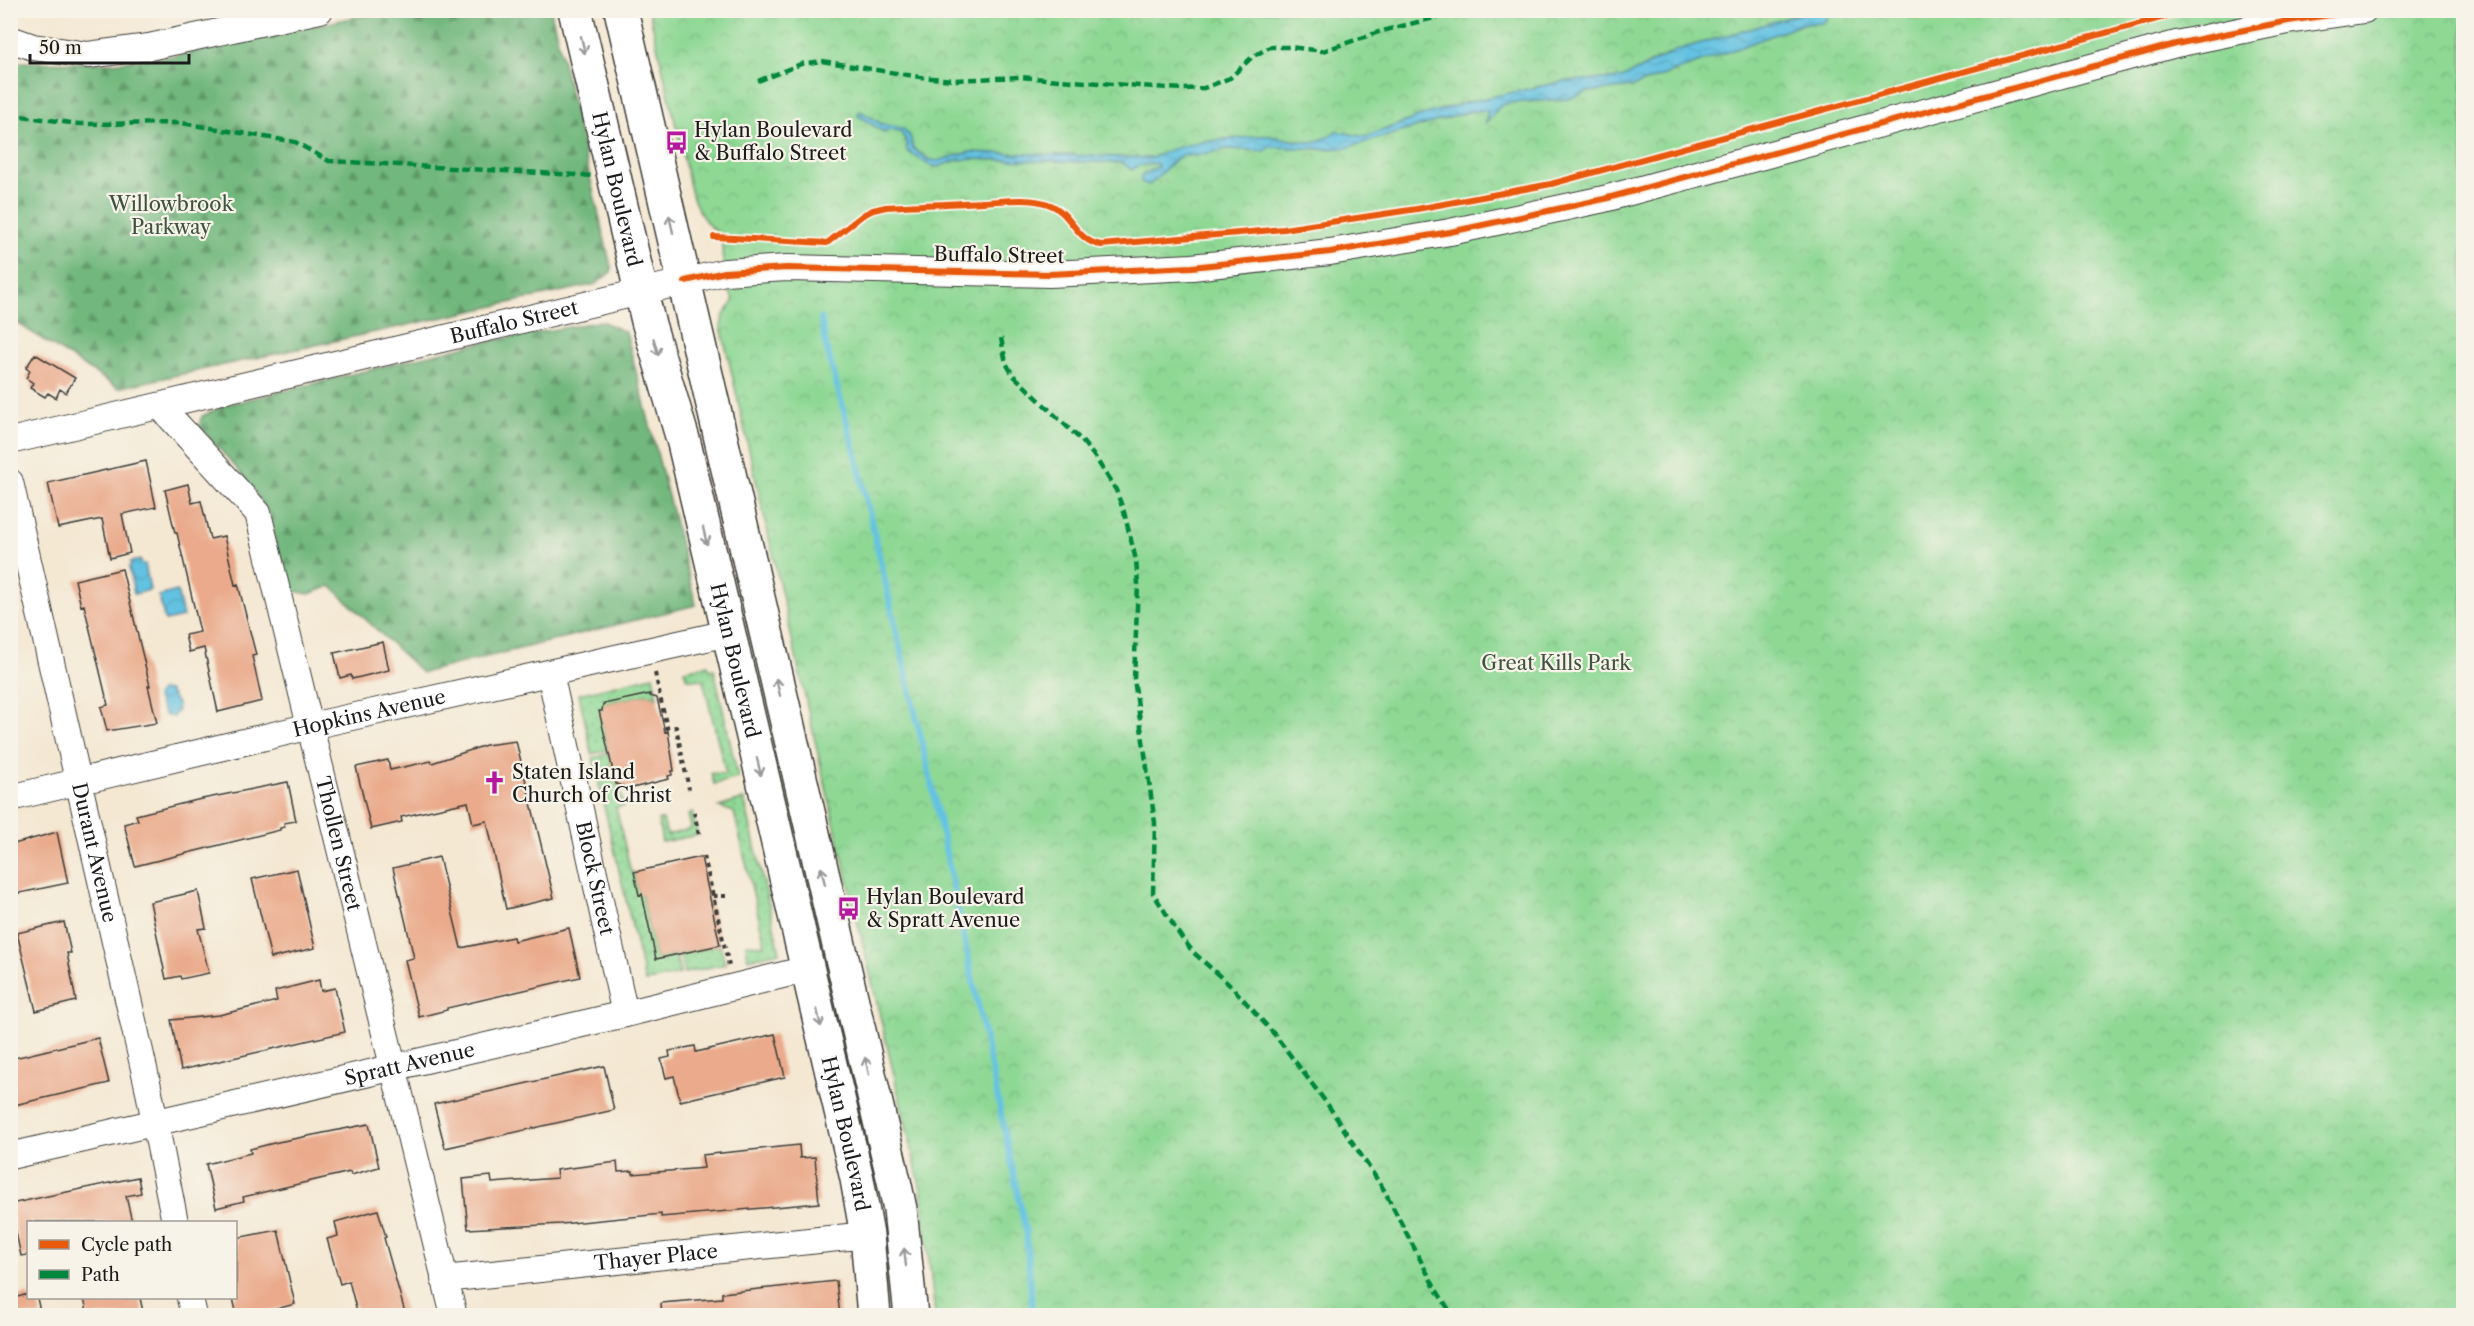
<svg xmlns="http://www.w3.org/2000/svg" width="2474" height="1326" font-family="'Libre Caslon Text',serif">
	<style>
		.grass { fill: url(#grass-dots); stroke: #557a58; stroke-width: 1.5 }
		.forest { fill: url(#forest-firs); stroke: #476a4d; stroke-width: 1.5 }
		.park { fill: url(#park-crowns); stroke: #557a58; stroke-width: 1.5 }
		.water { fill: url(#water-waves); stroke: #406f7f; stroke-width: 1.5 }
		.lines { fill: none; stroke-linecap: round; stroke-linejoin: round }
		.stream { stroke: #64c2e2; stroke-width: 6 }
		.building { fill: #eaaa8b }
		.minor-casing { stroke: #3c3b37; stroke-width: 28 }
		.major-casing { stroke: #3c3b37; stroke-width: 36 }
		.path { stroke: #3c3b37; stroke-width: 4; stroke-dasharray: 4.5 4.5; stroke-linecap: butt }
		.minor { stroke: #fff; stroke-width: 26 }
		.major { stroke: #fff; stroke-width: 33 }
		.quiet { stroke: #00873e; stroke-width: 4.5; stroke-dasharray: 9 4.5; stroke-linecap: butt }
		.cycleway-casing { stroke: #f7f3e8; stroke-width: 10 }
		.cycleway { stroke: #e8590c; stroke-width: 6 }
		.oneway { stroke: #999 }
		.labels { text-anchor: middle; stroke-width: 4.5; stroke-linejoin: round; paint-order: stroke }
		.poi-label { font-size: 20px; fill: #1c1c1c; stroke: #f7f3e8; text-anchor: start }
		.street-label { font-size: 20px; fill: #1c1c1c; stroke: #f7f3e8 }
		.park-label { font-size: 20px; fill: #3e5440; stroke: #f7f3e8 }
	</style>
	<defs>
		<pattern id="grass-dots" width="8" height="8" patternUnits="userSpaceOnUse" patternTransform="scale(1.5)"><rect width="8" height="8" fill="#8ed894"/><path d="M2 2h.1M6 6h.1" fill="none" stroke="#7ab97f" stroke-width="1.8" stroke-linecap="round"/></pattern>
		<pattern id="forest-firs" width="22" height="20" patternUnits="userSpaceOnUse" patternTransform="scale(1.5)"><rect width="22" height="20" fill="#72b87e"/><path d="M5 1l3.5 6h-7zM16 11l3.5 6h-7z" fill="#5d9566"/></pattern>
		<pattern id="park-crowns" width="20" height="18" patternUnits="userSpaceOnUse" patternTransform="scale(1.5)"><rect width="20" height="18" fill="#8ed894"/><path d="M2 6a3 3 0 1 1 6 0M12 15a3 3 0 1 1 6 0" fill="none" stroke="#7ab97f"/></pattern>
		<pattern id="water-waves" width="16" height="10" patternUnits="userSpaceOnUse" patternTransform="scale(1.5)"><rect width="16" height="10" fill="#64c2e2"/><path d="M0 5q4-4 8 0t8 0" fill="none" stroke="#56a6c1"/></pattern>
	</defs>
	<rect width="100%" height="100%" fill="#f7f3e8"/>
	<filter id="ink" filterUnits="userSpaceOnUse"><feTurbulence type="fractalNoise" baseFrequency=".0167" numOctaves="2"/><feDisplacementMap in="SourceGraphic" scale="12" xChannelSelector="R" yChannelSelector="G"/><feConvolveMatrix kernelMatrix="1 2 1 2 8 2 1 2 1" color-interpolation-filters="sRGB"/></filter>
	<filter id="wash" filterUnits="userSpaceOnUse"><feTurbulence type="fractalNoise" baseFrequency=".008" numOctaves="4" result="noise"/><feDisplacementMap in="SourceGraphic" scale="24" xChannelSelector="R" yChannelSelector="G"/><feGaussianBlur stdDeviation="1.35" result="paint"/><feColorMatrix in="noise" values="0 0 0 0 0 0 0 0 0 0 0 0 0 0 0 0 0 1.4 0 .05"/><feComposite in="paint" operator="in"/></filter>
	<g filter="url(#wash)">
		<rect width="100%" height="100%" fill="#f4e8d3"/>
		<path class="grass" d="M708,665L710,670L714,669L738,778L714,784L711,773L726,774L703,680L687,679L684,670Z
			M653,676L657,698H655L654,695L650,696L649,694L604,704L602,711H600L608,750L592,754L579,694Z
			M609,754L624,806L616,808L631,872H634L639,894H642L656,959L676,955L680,974L645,982L593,758Z
			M744,799L780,952L748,959L746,944L765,945L734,812L719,807Z
			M692,812L698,835L662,842L658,820H663L667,835L691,829L688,815Z
			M720,945L725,964L684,973L680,954Z"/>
		<path class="forest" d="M383,11H551L612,271L596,284L118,388L11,319L10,62L111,63L181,55Z
			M601,321L626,332L696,605L422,673L331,586L309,594L289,590L266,508L241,473L199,426L202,416L226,405L475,344Z"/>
		<path class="park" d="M649,11H2463V1315H935L921,1189L821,767L721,326L724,315L734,300C722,284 722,255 722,235C706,226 698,212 692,195Z"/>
		<path class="water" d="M1813,10L1838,11L1829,15L1823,23L1803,24L1632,87L1587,92L1569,99L1509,103L1500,106L1486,123L1487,110L1472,111L1346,148L1322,149L1269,147L1265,151L1227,149L1195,156C1175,149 1163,176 1149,185L1141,182V176L1158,166L1156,163L1138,166L1131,170L1123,163L969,159L958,160L937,167L929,165L907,151L906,141L900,131L889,130L885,133L857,115L860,111L882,124L902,128L910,136L913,148L928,159L937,161L969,152L1152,158C1180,143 1210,140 1242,138C1251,137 1261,135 1269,136C1296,139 1312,150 1336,131L1365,137L1429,113L1472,101L1565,81L1622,78L1677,50Z
			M141,560V564H145L150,590L134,594L129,567L131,566L130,562Z
			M177,591L183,617L165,621L159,596Z
			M161,690L169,691L177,704L178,710L173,717L165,715L156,696Z"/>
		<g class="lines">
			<path class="stream" d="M821,318L826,346L857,459L932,786L1026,1233L1033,1316"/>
		</g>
		<g id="blocks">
			<path class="building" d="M35,354L75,378L66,393L60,389L56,398L48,393L45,397L30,388L33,383L26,378L30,371L26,368Z
				M146,461L156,507L122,514L130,553L110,558L102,519L58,528L48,483Z
				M188,484L192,503L201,501L210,539L224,536L235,585L238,584L256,655L252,656L262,701L218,712L204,648L189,652L185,635L200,632L177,533H175L165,490Z
				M122,569L150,686H148L157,723L107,731L101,707L108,705L84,605L81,606L75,580Z
				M383,642L389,670L352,679L351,675L340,678L334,653Z
				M650,694V696L657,698L665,732L668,731L674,771H672V775L668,776L669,779L624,790L623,786L616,784L599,711H602L603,704Z
				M516,741L554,898L506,909L487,821L473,824L468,802L401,817L402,822L371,829L356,767L388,760L390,770L431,761L432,763L486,745Z
				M288,782L296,821L284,823L285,827L280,828V830L135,866L124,824L138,820L136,815L197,800Z
				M57,832L68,883L10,895V845Z
				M439,857L461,948L513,937L514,941L569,928L580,977L447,1008V1010L419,1017L405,960L414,958L393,868Z
				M701,857L720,945L656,959L642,894L639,895L634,872Z
				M297,869L315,948L271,958L252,879Z
				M198,891L206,928L198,929L209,973L181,979L180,976L166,979L150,902Z
				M64,922L71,953H67L76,1001L36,1011L17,933Z
				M319,980L321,991L335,988L345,1032L181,1070L171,1020L219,1015L277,1001L275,991Z
				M775,1034L785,1077L680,1101L674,1076L666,1078L661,1059L670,1057L669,1051L695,1046L696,1052Z
				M98,1038L109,1083L10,1106V1059Z
				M604,1066L614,1110L445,1148L434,1104Z
				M369,1124L379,1167L351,1175L350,1172L243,1197L244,1201L216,1208L206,1164L251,1153L250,1149L278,1142Z
				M799,1145L800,1158L815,1157L819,1203L661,1217V1214L561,1224L468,1229L463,1179L491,1176L492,1183L557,1178L556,1170L617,1162L618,1172L633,1171V1174L704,1168L702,1155Z
				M138,1177L141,1193L126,1196L132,1222H28V1255L21,1256L10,1204Z
				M378,1210L386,1237L384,1238L406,1316H358L349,1281L340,1284L327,1239L338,1236L335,1222Z
				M278,1230L295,1304L251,1316H237L233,1298H236V1238Z
				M836,1281L840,1316H662L661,1303L722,1298V1293Z
				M28,1294V1298H37L41,1316H10V1299Z
				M84,1298H140L144,1316H88Z"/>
		</g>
	</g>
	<g filter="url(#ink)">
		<use href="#blocks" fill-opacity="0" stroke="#3c3b37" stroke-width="1.5"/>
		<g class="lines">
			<defs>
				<g id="minor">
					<path d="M10,39L33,47L88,55L149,47L320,10"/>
					<path id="s1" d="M161,407L258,513L454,1316"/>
					<path id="s2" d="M10,441L725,272L787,268L1050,274L1192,267L1330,252L1450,232L1604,199L2176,44L2288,21L2364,10"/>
					<path id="s3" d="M10,482L147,1082L175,1222"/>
					<path id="s4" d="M550,673L625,1014"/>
					<path id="s5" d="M10,798L311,726L728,633"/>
					<path id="s6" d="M10,1156L625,1014L807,969"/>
					<path id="s7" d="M444,1279L867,1235"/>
					<path d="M190,1298L194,1316"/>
				</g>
				<g id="major">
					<path id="s8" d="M575,10L648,321L684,443L857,1179L867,1235L874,1316"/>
					<path d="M621,10L894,1181L900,1209L911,1316"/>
				</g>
			</defs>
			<use href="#minor" class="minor-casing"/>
			<use href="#major" class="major-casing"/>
			<path class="path" d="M655,673L667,728L676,727L689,789
				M694,812L699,835
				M704,856L729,966
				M713,896H726"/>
			<use href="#minor" class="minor"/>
			<use href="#major" class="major"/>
			<path class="quiet" d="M758,81L801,64L822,61L920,77L954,80L1019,77L1182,89L1204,88L1230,78L1252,57L1270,47H1289L1323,51L1382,31L1466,10
				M10,110L21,116L79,124L182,123L295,142L329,161L593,176
				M1001,338L1006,363L1013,375L1082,441L1095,457L1116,490L1124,512L1136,560L1138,584L1134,679L1155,823L1153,893L1181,937L1194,953L1233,988L1275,1035L1328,1105L1384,1190L1435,1288L1453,1316"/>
			<defs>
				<path id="cycleway" d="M714,237L827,243L863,215L873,210L886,207C918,205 951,204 983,202C1004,201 1028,197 1048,204C1072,212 1075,241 1101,245L1284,229L1417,209L1551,184L2190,10
					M685,281L725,272L787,268L1050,274L1192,267L1330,252L1450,232L1604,199L2176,44L2288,21L2364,10"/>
			</defs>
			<use href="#cycleway" class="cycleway-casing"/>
			<use href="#cycleway" class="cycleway"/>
		</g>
		<defs><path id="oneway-shaft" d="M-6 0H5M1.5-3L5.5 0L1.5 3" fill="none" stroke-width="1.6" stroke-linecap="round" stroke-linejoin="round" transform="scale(1.5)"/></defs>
		<g class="oneway">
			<use href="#oneway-shaft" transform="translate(583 45) rotate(77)"/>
			<use href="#oneway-shaft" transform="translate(671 224) rotate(-103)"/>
			<use href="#oneway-shaft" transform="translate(656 347) rotate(74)"/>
			<use href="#oneway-shaft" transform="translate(705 536) rotate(77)"/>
			<use href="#oneway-shaft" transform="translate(778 687) rotate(-103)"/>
			<use href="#oneway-shaft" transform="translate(759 767) rotate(77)"/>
			<use href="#oneway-shaft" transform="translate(823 876) rotate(-103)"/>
			<use href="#oneway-shaft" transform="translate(819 1018) rotate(77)"/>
			<use href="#oneway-shaft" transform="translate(867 1066) rotate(-103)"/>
			<use href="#oneway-shaft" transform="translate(905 1257) rotate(-96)"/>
		</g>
	</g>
	<defs>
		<symbol id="bus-bare" viewBox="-9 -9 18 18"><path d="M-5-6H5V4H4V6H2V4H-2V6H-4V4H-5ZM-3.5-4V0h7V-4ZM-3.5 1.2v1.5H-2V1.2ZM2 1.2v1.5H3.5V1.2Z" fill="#b5179e" stroke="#f7f3e8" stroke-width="2.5" paint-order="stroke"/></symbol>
		<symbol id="church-bare" viewBox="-9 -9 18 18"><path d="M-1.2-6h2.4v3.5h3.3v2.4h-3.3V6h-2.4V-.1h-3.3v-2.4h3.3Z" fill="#b5179e" stroke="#f7f3e8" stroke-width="2.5" paint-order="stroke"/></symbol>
	</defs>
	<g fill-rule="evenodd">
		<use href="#bus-bare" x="660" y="126" width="33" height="33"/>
		<use href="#church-bare" x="478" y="766" width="33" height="33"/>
		<use href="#bus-bare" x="832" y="892" width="33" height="33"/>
	</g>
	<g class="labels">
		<g class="poi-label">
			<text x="694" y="137">Hylan Boulevard<tspan x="694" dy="23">&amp; Buffalo Street</tspan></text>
			<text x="512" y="779">Staten Island<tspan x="512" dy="23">Church of Christ</tspan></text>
			<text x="866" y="904">Hylan Boulevard<tspan x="866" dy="23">&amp; Spratt Avenue</tspan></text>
		</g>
		<g class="street-label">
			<text dy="7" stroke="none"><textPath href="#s8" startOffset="184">Hylan Boulevard</textPath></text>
			<text transform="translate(999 255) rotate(1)" y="7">Buffalo Street</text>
			<text dy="7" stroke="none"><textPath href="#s2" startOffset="518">Buffalo Street</textPath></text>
			<text dy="7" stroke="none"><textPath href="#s8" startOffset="670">Hylan Boulevard</textPath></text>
			<text dy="7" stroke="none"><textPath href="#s5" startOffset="369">Hopkins Avenue</textPath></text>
			<text dy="7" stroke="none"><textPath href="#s1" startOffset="484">Thollen Street</textPath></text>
			<text dy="7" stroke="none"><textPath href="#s3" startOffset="380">Durant Avenue</textPath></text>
			<text dy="7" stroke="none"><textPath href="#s4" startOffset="210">Block Street</textPath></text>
			<text dy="7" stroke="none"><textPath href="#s6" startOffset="410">Spratt Avenue</textPath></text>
			<text dy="7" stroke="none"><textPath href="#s8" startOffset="1156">Hylan Boulevard</textPath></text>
			<text dy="7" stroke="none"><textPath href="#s7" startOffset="213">Thayer Place</textPath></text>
		</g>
		<g class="park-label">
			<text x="171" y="211">Willowbrook<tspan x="171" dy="23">Parkway</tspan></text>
			<text x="1556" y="670">Great Kills Park</text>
		</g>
	</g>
	<rect width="2474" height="1326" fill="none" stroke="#f7f3e8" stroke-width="36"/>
	<rect x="27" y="1221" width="210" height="78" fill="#f7f3e8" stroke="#9f9d96" stroke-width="1.5"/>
	<rect x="39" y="1240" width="30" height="9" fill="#e8590c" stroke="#9f9d96" stroke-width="1.5"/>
	<text x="81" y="1251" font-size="18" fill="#1c1c1c">Cycle path</text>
	<rect x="39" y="1270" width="30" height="9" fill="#00873e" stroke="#9f9d96" stroke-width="1.5"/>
	<text x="81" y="1281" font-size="18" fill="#1c1c1c">Path</text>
	<path d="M30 54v9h159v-9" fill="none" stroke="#1c1c1c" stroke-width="3"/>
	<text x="39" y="54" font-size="18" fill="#1c1c1c" stroke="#f7f3e8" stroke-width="4.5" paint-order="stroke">50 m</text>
</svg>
